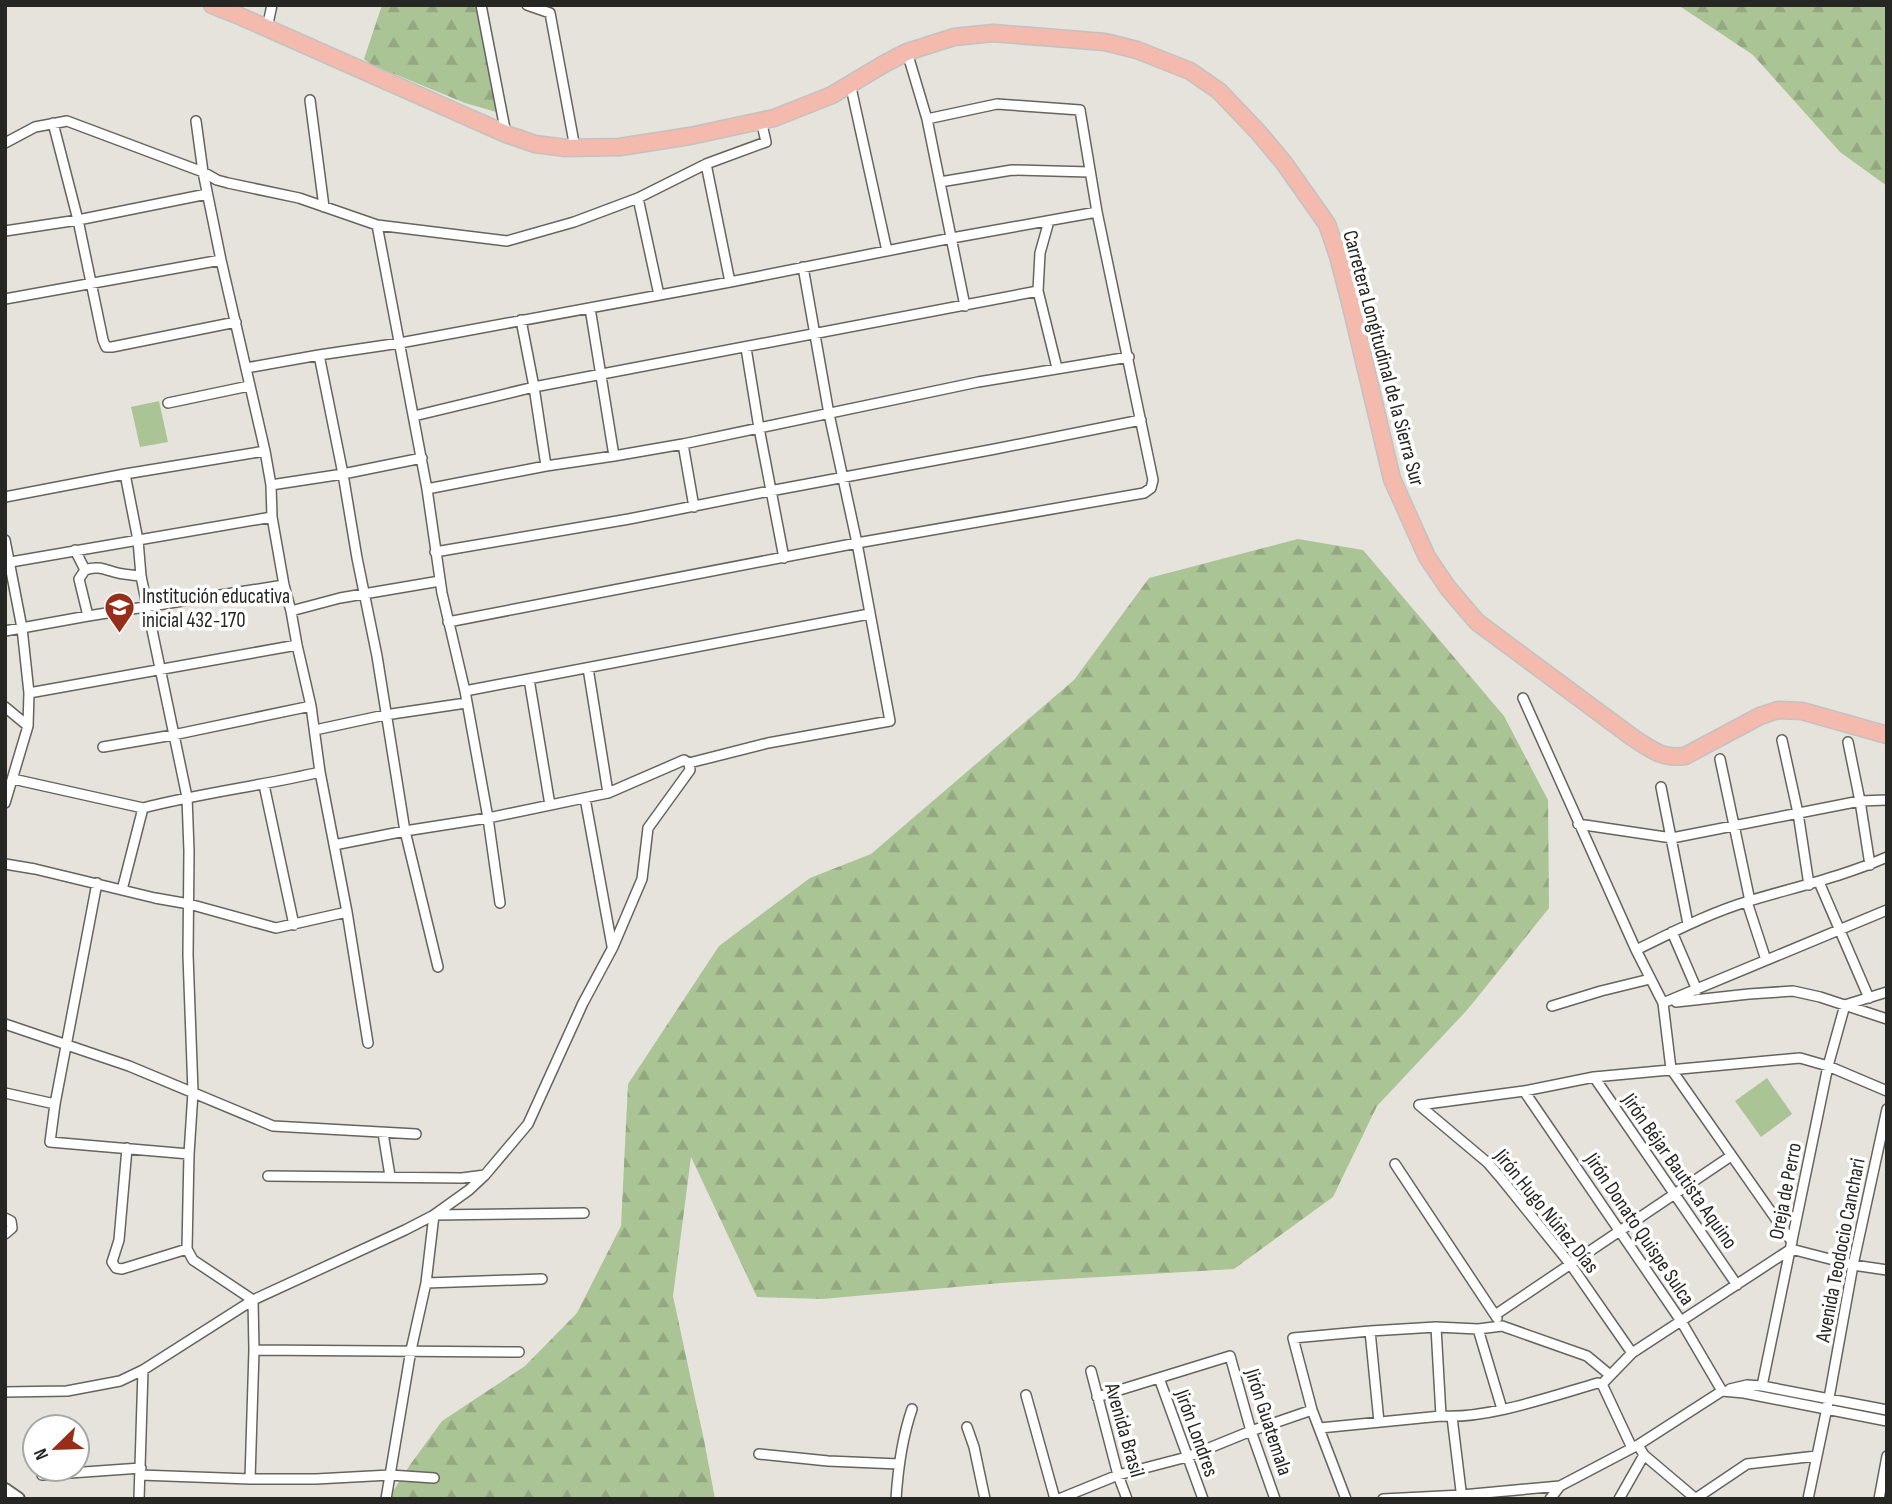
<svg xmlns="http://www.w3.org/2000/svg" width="1892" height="1504" font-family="'Sofia Sans Condensed',sans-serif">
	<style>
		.forest { fill: url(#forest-firs) }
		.pitch { fill: #abc496 }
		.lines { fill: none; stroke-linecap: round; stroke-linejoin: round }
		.street-casing { stroke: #66645e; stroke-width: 12 }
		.secondary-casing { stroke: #66645e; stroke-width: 16 }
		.highway-casing { stroke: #c2c2c1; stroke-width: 19 }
		.street { stroke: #fff; stroke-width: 9 }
		.secondary { stroke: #fff; stroke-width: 12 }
		.highway { stroke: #f4baae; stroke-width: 16 }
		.labels { text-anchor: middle; stroke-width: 7; stroke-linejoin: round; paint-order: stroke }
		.street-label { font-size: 21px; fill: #262623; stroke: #fff }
		.poi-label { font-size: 21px; fill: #262623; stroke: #fff; text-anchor: start }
	</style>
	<defs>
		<pattern id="forest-firs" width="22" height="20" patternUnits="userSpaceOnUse" patternTransform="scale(1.75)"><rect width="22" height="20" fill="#abc496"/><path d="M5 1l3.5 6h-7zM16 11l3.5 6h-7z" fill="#93a881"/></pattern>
	</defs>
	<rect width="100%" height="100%" fill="#e6e3dc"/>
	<path class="forest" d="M382,5H483L499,71L507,115L465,103L397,75L378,70L364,59Z
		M1678,5H1887V186L1840,152L1753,55Z
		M1298,539L1363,550L1504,716L1548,800L1549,908L1468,1009L1377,1106L1333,1197L1234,1269L1001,1283L822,1299L757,1297L691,1157L673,1296L704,1440L715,1499H388L410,1465L442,1421L525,1366L577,1313L621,1226L628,1084L719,946L810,878L871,854L1074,680L1149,578Z"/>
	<path class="pitch" d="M159,401L168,442L140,447L131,407Z
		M1767,1078L1792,1114L1761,1137L1735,1101Z"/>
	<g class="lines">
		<defs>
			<path id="street" d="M481,5L506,134
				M527,5L550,13L575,148
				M267,28L272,5
				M907,52L927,119L965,306
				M850,83L887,251
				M310,100L324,207
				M196,121L203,172L221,260L265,451L271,485L272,517L284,585L291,611L297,645L311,706L320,772L347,912L368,1043
				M53,123L78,220L103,340L106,347H112L236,322
				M5,143L35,127L67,121L203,172L217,180L228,183L299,198L377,225L507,241L574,222L638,198L706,164L766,142L761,120
				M706,164L730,282
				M940,182L1012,170L1090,172
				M638,198L659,295
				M1049,221L1040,253L1038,291L1057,368
				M377,225L427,489L442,593L465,691L488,818L500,903
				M5,231L78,220L207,194
				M5,299L221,260
				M590,308L614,456
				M521,320L534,387L546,466
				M746,348L759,428L784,558
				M319,355L343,474L357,558L377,656L405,831L438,967
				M246,368L319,355L400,343L730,282L952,238L1097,212
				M168,403L249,386
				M414,416L534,387L1038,291
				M683,444L694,507
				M125,474L138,540L141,576L147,606L187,797L189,851L188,955L193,1092L189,1154L187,1249L193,1260L253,1300L254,1350L250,1479
				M271,485L343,474L422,458
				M427,489L546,466L614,456L683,444L978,382L1129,357
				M5,497L125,474L265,451
				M5,540L22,628L29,693L28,726L5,803
				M75,550L85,570
				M435,552L629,519L770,491L995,449L1141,420
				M5,563L272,517
				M291,611L340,598L440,581
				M88,616L79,579L85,570C97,565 106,570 118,573C126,575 134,575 141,576
				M448,622L857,543L1144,493L1151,488L1153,480L1097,212L1080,110L997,104L927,119
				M5,631L88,616L284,585
				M588,668L608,793
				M529,679L550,805
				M465,691L869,614
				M29,693L297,645
				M1523,698L1636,950L1663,1003L1671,1069L1792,1242
				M5,707L28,726
				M315,730L385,715L466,703
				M1782,740L1798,813L1809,885
				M1848,742L1860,801L1870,865
				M103,747L173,735L311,706
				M1720,759L1750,901
				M689,763L768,743L890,721L857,543L829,414L803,267
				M13,779L143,808
				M264,785L294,925
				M1661,787L1688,924
				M585,798L612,946
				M1578,824L1672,838L1860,801L1887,800
				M5,864L35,869L155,898L189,904L276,928L347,912
				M1819,882L1869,998
				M97,883L55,1104L50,1142L189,1154
				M122,890L143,808C201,793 261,786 320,772
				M1747,902L1766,960
				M1672,932L1697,990
				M1636,950C1673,932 1709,913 1749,901C1795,887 1842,877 1887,857
				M1676,1002L1749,994L1793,991L1820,997L1887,1019
				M1663,1003L1887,910
				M1552,1006L1601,991L1650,979
				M5,1024L129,1066L273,1126L416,1134
				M1594,1077L1737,1285
				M1524,1091L1681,1321L1722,1391
				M5,1093L55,1104
				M1419,1105L1524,1091L1594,1077L1800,1058L1828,1066L1887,1091
				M1419,1105L1488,1163L1500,1177L1571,1265L1632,1353
				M383,1133L390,1176
				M127,1148L119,1240L112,1262L116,1268L122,1269L187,1249
				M1395,1164L1497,1318
				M268,1176L462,1178L485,1175
				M5,1218L11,1221L12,1228L5,1234
				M426,1283L542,1279
				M1495,1315L1731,1156
				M1436,1327L1441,1416
				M1478,1329L1502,1409
				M1370,1331L1379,1422
				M254,1350L519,1352
				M1091,1371L1118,1475L1127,1499
				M1159,1378L1203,1499
				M1602,1384L1632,1448
				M1762,1386L1828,1066L1845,1005L1887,992
				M1730,1389L1747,1385L1762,1386L1887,1410
				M5,1392L67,1391L120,1381L143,1370L253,1300L405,1230L434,1215L469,1190L485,1175L528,1124L583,1003L613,947L642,879L648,828L690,770L689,763L684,760L608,793L488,818L405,831L334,845
				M1026,1395L1055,1499
				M1097,1397L1230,1356L1251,1431L1275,1499
				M1452,1417L1462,1499
				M967,1427L974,1447L985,1499
				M1320,1428L1441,1416C1488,1419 1552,1396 1598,1383L1602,1384L1632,1353L1791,1249L1853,1265L1887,1270
				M1638,1445L1644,1455L1696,1499
				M759,1454L828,1461L899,1464
				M42,1475L141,1468
				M140,1475L250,1479H316L390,1475L434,1478
				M139,1499L143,1370
				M386,1499L411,1350L426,1283L434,1215L584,1213
				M896,1499C898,1468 902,1438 912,1409
				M1059,1499L1118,1475L1187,1457L1251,1431L1312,1410
				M1346,1499L1312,1410L1293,1338L1370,1331L1436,1327L1478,1329L1502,1326L1587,1356L1610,1375
				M1383,1499L1462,1495L1560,1486
				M1550,1499L1560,1486L1638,1445L1722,1391L1744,1393L1887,1421
				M1619,1499L1644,1455
				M1695,1499L1747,1464L1816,1456
				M1808,1499L1829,1398L1853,1265L1887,1109
				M1879,1499L1887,1456"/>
			<path id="secondary" d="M5,1490L18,1499"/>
			<path id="highway" d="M212,5L242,17L506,134L535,144L566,148L620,147L690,136L774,118L832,95L884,64L907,52L954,37L993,33L1105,42L1137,50L1190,71L1219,91L1259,133L1284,163L1327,224L1338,256L1351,306L1392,479L1427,557L1448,588L1477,622L1632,737C1652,750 1662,759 1685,756L1760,716L1778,710L1802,711L1887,735"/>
		</defs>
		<use href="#street" class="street-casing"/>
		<use href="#secondary" class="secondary-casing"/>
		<use href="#highway" class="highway-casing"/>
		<use href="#street" class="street"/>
		<use href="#secondary" class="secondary"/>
		<use href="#highway" class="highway"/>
	</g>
	<defs>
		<symbol id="school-pin" viewBox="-11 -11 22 30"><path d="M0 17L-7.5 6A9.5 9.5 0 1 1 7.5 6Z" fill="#972e19" stroke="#fff"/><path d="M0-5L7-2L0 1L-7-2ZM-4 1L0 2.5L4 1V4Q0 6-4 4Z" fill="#fff"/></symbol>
	</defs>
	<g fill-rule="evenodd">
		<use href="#school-pin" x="102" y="590" width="35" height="47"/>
	</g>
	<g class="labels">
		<g class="street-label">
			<text transform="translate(1384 358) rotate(75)" y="7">Carretera Longitudinal de la Sierra Sur</text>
			<text transform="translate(1680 1171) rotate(55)" y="7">Jirón Béjar Bautista Aquino</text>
			<text transform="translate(1785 1191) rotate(-79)" y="7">Oreja de Perro</text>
			<text transform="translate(1547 1211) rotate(51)" y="7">Jirón Hugo Núñez Días</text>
			<text transform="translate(1640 1229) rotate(56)" y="7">Jirón Donato Quispe Sulca</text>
			<text transform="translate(1840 1250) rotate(-79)" y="7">Avenida Teodocio Canchari</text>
			<text transform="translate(1269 1422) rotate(72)" y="7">Jirón Guatemala</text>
			<text transform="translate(1125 1430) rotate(74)" y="7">Avenida Brasil</text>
			<text transform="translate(1197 1433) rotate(70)" y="7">Jirón Londres</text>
		</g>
		<g class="poi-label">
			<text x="142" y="603">Institución educativa<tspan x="142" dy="24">inicial 432-170</tspan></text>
		</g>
	</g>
	<rect width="1892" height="1504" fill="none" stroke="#262623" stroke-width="14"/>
	<g transform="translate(56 1448) rotate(247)"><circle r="33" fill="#ffffff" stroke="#a8a8a7" stroke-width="2"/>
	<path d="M0-5L12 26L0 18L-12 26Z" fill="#972e19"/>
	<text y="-10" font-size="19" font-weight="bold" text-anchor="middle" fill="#262623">N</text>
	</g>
</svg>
